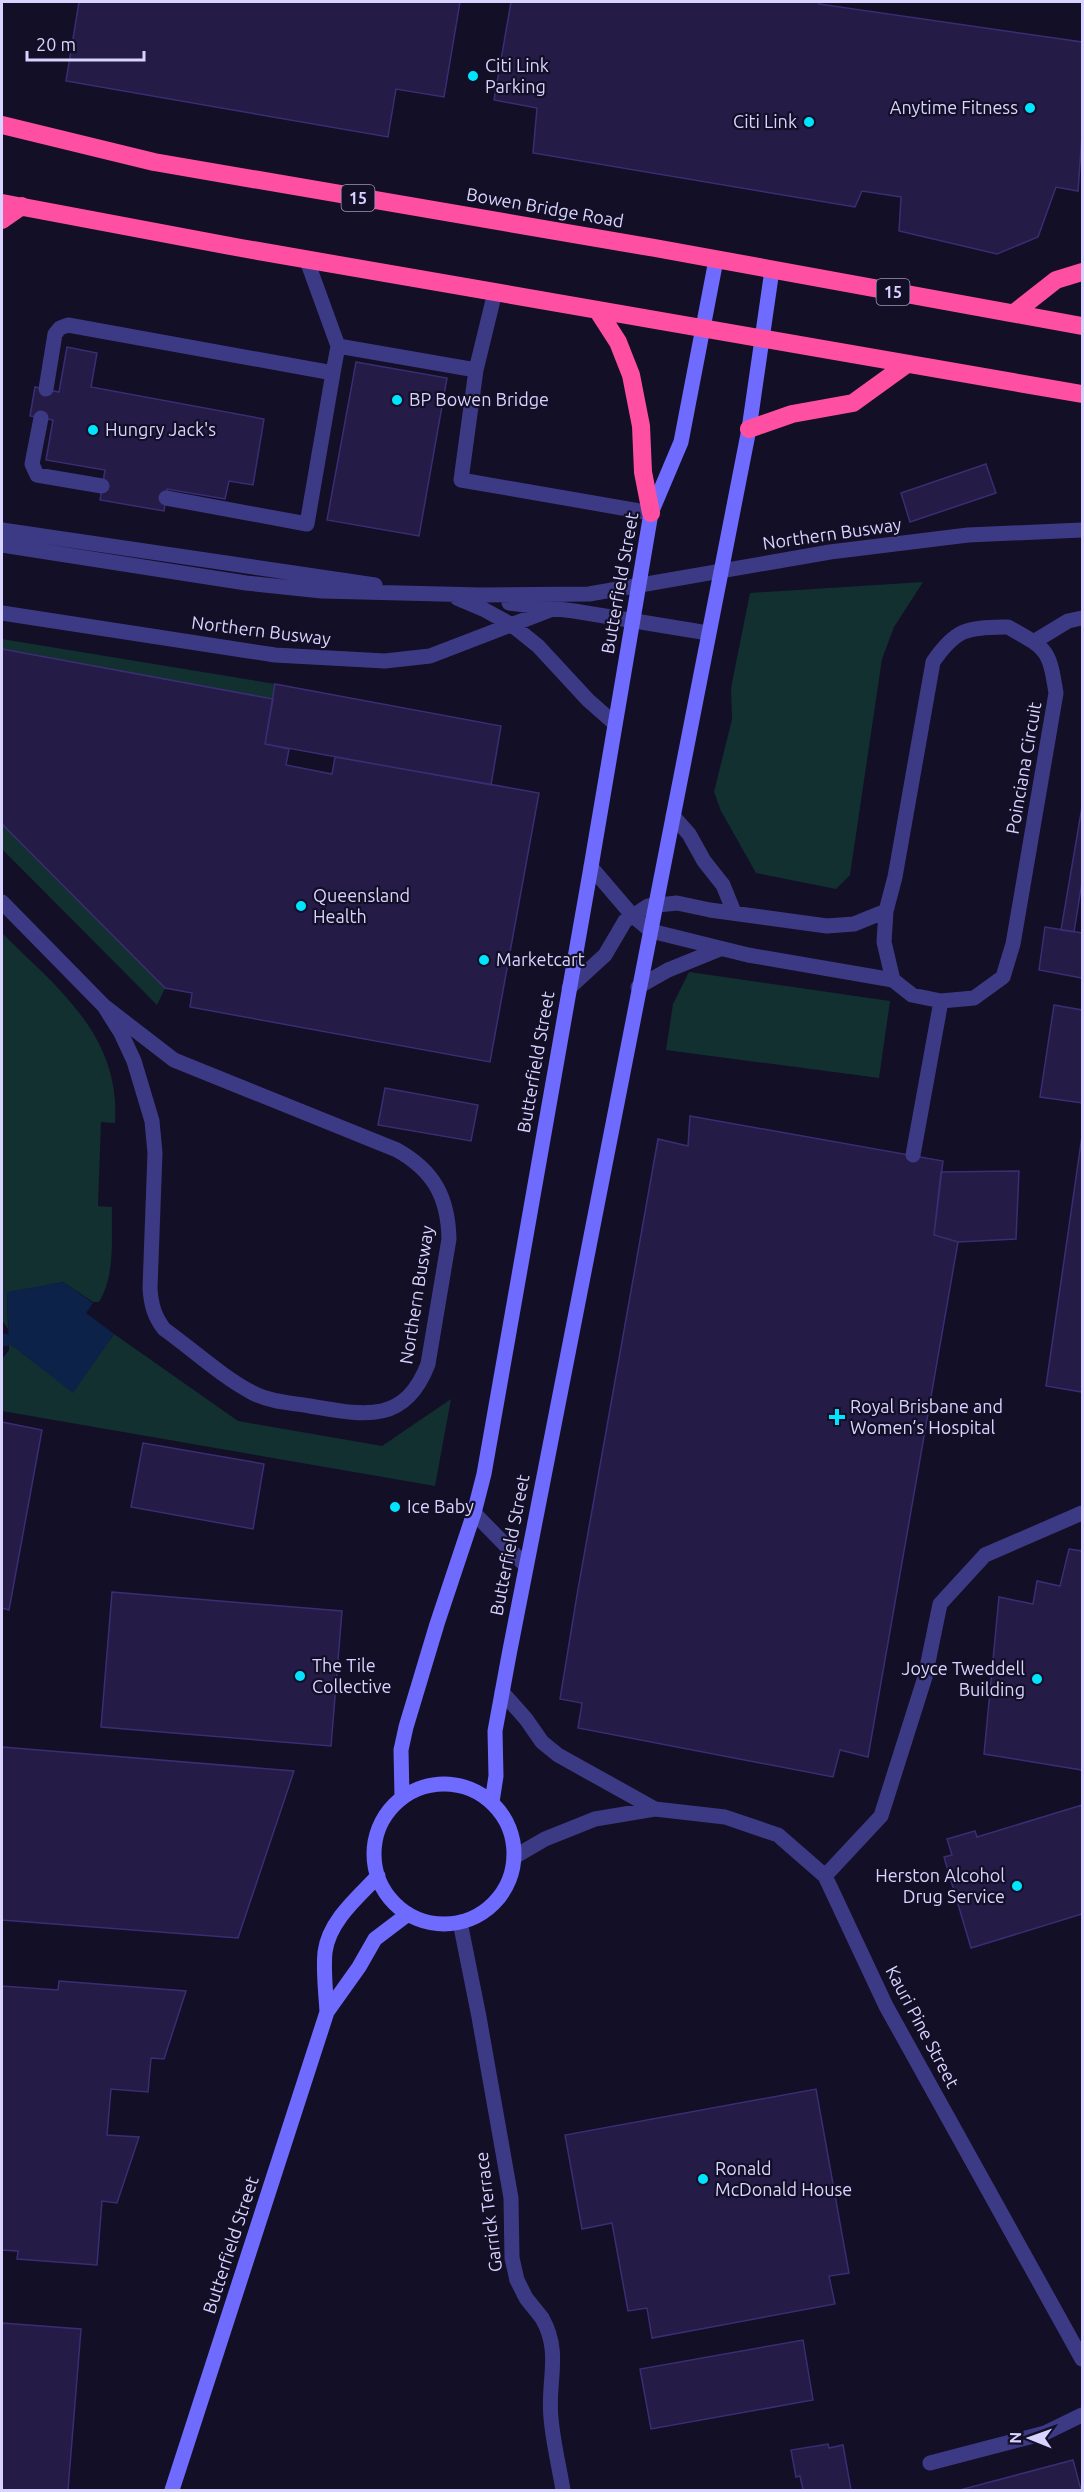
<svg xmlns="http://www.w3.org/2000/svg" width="1084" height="2492" font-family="Ubuntu,sans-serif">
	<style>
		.green { fill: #12302f }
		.water { fill: #0c2248 }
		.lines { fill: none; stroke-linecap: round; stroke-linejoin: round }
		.stream { stroke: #0c2248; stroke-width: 12 }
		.building { fill: #241b47; stroke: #3b2d73; stroke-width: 1.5 }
		.lane { stroke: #3d3a85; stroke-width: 15 }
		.street { stroke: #3d3a85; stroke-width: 15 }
		.secondary { stroke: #6f6bff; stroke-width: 15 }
		.highway { stroke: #ff4fa3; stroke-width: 18 }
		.poi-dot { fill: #00e5ff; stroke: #130f26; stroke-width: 2 }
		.labels { text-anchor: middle; stroke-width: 4.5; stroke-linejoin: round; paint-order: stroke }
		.shield { fill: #130f26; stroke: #9e99be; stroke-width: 1.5 }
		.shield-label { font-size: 16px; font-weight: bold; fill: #d9d4ff }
		.poi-label { font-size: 18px; fill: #d9d4ff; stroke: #130f26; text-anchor: start }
		.street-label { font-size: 18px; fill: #d9d4ff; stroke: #130f26 }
	</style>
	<rect width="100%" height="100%" fill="#130f26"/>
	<path class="green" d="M923,582L894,627L882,659L850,875L836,889L756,873L721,811L714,792L732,719L731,688L750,593Z
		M2,639L275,684L273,699L2,649Z
		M2,824L165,988L157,1005L2,849Z
		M2,933C57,988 121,1035 115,1123L101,1122L98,1206L112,1207C111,1238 116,1274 99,1302H93L63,1282L7,1293L8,1329L2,1320Z
		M689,972L890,1001L879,1078L666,1050L673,1004Z
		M114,1334L238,1421L382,1446L451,1399L435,1486L2,1411V1359L9,1350V1343L73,1392Z"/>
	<path class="water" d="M63,1282L93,1303L86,1313L114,1334L73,1393L9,1343L7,1292Z"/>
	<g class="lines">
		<path class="stream" d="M2,1340H6"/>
	</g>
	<path class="building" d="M79,2H460L444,97L396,89L388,137L66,81Z
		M511,2H820L819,4L1082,42V135L1078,191L1056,187L1038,237L997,254L899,231L901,197L862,191L855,207L533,153L537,108L494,100Z
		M67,347L97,353L91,387L264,419L253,485L229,481L225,499L167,489L164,511L100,500L105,470L46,460L53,420L30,416L35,387L59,392Z
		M356,362L447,378L419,536L327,520Z
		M986,464L996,493L910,522L901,493Z
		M2,649L273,699L265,744L289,749L286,765L332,774L335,757L539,793L490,1062L190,1007L192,993L165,988L2,824Z
		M275,684L501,726L491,785L265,744Z
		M1082,807V882L1074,932L1061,930Z
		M1045,927L1082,933V978L1039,970Z
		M1054,1005L1082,1010V1103L1040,1097Z
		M385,1088L478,1105L471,1141L378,1125Z
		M690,1116L943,1161L934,1235L958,1242L868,1757L840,1750L833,1777L578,1728L582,1703L560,1699L577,1595L658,1139L688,1146Z
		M1082,1136V1392L1046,1386Z
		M1019,1171L1016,1239L958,1242L934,1235L941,1172Z
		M2,1422L42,1430L9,1610L2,1608Z
		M143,1443L264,1464L253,1529L131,1507Z
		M1069,1549L1082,1551V1770L984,1754L999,1597L1033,1604L1037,1581L1060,1586Z
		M112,1592L342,1611L331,1746L101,1727Z
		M2,1747L294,1771L238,1938L2,1920Z
		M1082,1805V1914L971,1948L944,1857L952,1855L947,1839L975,1831L977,1837Z
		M59,1981L186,1991L164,2059L151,2058L148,2092L111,2089L107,2135L139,2137L117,2203L102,2201L97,2265L17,2259L18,2251L2,2250V1986L58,1990Z
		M816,2089L849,2273L829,2276L835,2304L652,2338L647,2308L628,2311L612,2223L582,2229L565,2135Z
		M2,2323L81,2329L68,2490H2Z
		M803,2340L813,2400L651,2429L640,2369Z
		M828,2444L829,2448L843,2445L851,2490H803L800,2476L796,2477L791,2450Z
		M1073,2460L1081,2490H960Z"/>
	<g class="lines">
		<path class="lane" d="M306,258L338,346
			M476,370L495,292
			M333,373L338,346L476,370L461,480L651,513
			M46,389L55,334L60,328L68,325L333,373L307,524L166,498
			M41,418L32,464L37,475L102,486
			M2,530L375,585
			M2,545L246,583L322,591L480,595L589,594L830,552L968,535L1082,530
			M457,598L483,609L512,625L538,646L588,700L614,723
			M509,603L574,611L708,633
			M2,613L275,655L385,661L430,656L550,610
			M1008,627C1047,649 1049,648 1056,693L1013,944L1003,977L974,998L941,1001L912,995L893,980L884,942L886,911L895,877L933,662C957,627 968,628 1008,627Z
			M1035,641L1068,621L1082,618
			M673,816L689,834L704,861L723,885L734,912
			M591,867L632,915L651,931L748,955L893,980
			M2,902L104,1006L174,1060L397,1150C434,1171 448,1197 449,1239L428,1364C405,1425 363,1415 310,1406C292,1403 270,1402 253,1393C222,1377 192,1349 164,1329C154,1316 151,1304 150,1288L155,1153L152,1121L134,1061L121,1033L104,1006
			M638,987L668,970L720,949
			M569,988L605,955L625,921L648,906L677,903L710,910L827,926L854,924L886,911
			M913,1155L941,1001
			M474,1513L525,1565
			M502,1692L526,1719L542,1742L558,1755L655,1809
			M514,1857L545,1839L595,1819L655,1809L725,1817L778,1835L825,1876L886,2006L1082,2359
			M825,1876L881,1816L925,1677L940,1604L985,1555L1082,1513
			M517,2280L526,2298L542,2318
			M930,2463L1045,2433L1082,2415"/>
		<path class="street" d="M460,1922L479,2017L511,2198L512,2258L517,2280
			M542,2318C562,2353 547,2381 551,2418C553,2442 559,2466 563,2490"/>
		<path class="secondary" d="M374 1854a70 70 0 1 1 140 0a70 70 0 1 1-140 0Z
			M402,1797L401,1750L406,1727L437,1624L474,1513L484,1474L591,867L651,513L681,442L716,260
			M492,1802L496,1776L495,1731L509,1655L749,429L772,270
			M327,2012C326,1993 323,1971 325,1952C329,1921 358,1897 378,1876
			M172,2490L327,2012L359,1967L375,1939L408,1914"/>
		<path class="highway" d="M2,125L154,162L655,248L1082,326
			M2,203L241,248L1082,394
			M2,220L22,206
			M598,311L618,342L631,375L641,426L643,472L651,513
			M1014,313L1056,280L1082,272
			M749,429L792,414L853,403L907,364"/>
	</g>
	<g class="poi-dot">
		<circle cx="473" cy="76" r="6"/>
		<circle cx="1030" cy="108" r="6"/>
		<circle cx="809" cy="122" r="6"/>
		<circle cx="397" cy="400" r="6"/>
		<circle cx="93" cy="430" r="6"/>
		<circle cx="301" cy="906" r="6"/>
		<circle cx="484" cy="960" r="6"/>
		<path d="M834 1408h6v6h6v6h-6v6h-6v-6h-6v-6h6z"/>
		<circle cx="395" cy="1507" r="6"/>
		<circle cx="300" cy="1676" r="6"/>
		<circle cx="1037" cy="1679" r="6"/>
		<circle cx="1017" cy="1886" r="6"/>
		<circle cx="703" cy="2179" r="6"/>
	</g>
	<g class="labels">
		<g class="shield">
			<rect x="341.5" y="185" width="33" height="26" rx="4.5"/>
			<rect x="876.5" y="279" width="33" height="26" rx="4.5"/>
		</g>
		<g class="shield-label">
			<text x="358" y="204">15</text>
			<text x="893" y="298">15</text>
		</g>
		<g class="poi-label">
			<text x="485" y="72">Citi Link<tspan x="485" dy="21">Parking</tspan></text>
			<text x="1018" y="114" text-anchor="end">Anytime Fitness</text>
			<text x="797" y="128" text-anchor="end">Citi Link</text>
			<text x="409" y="406">BP Bowen Bridge</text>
			<text x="105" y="436">Hungry Jack's</text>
			<text x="313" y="902">Queensland<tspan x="313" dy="21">Health</tspan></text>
			<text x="496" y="966">Marketcart</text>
			<text x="850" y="1413">Royal Brisbane and<tspan x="850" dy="21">Women’s Hospital</tspan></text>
			<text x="407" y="1513">Ice Baby</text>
			<text x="312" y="1672">The Tile<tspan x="312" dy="21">Collective</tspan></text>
			<text x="1025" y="1675" text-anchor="end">Joyce Tweddell<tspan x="1025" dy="21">Building</tspan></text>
			<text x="1005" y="1882" text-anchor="end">Herston Alcohol<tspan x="1005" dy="21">Drug Service</tspan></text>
			<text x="715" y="2175">Ronald<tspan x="715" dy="21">McDonald House</tspan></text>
		</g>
		<g class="street-label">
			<text transform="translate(545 208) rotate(10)" y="6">Bowen Bridge Road</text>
			<text transform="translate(832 534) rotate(-8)" y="6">Northern Busway</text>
			<text transform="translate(620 583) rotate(-80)" y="6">Butterfield Street</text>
			<text transform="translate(261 631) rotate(7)" y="6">Northern Busway</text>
			<text transform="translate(1024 768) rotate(-80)" y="6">Poinciana Circuit</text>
			<text transform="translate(536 1062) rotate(-80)" y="6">Butterfield Street</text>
			<text transform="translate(417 1295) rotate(-81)" y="6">Northern Busway</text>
			<text transform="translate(510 1545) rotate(-79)" y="6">Butterfield Street</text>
			<text transform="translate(922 2027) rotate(62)" y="6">Kauri Pine Street</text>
			<text transform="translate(489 2212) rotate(-97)" y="6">Garrick Terrace</text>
			<text transform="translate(231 2245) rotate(-72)" y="6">Butterfield Street</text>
		</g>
	</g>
	<rect width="1084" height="2492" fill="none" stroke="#d9d4ff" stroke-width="6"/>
	<g transform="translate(1030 2438) rotate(271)" stroke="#130f26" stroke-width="4.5" paint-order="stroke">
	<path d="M0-4.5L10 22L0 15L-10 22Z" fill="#d9d4ff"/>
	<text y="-9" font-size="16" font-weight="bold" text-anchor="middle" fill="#d9d4ff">N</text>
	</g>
	<path d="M27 51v9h117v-9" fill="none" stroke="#d9d4ff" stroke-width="3"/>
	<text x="36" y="51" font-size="18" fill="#d9d4ff" stroke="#130f26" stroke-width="4.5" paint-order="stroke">20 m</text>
</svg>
